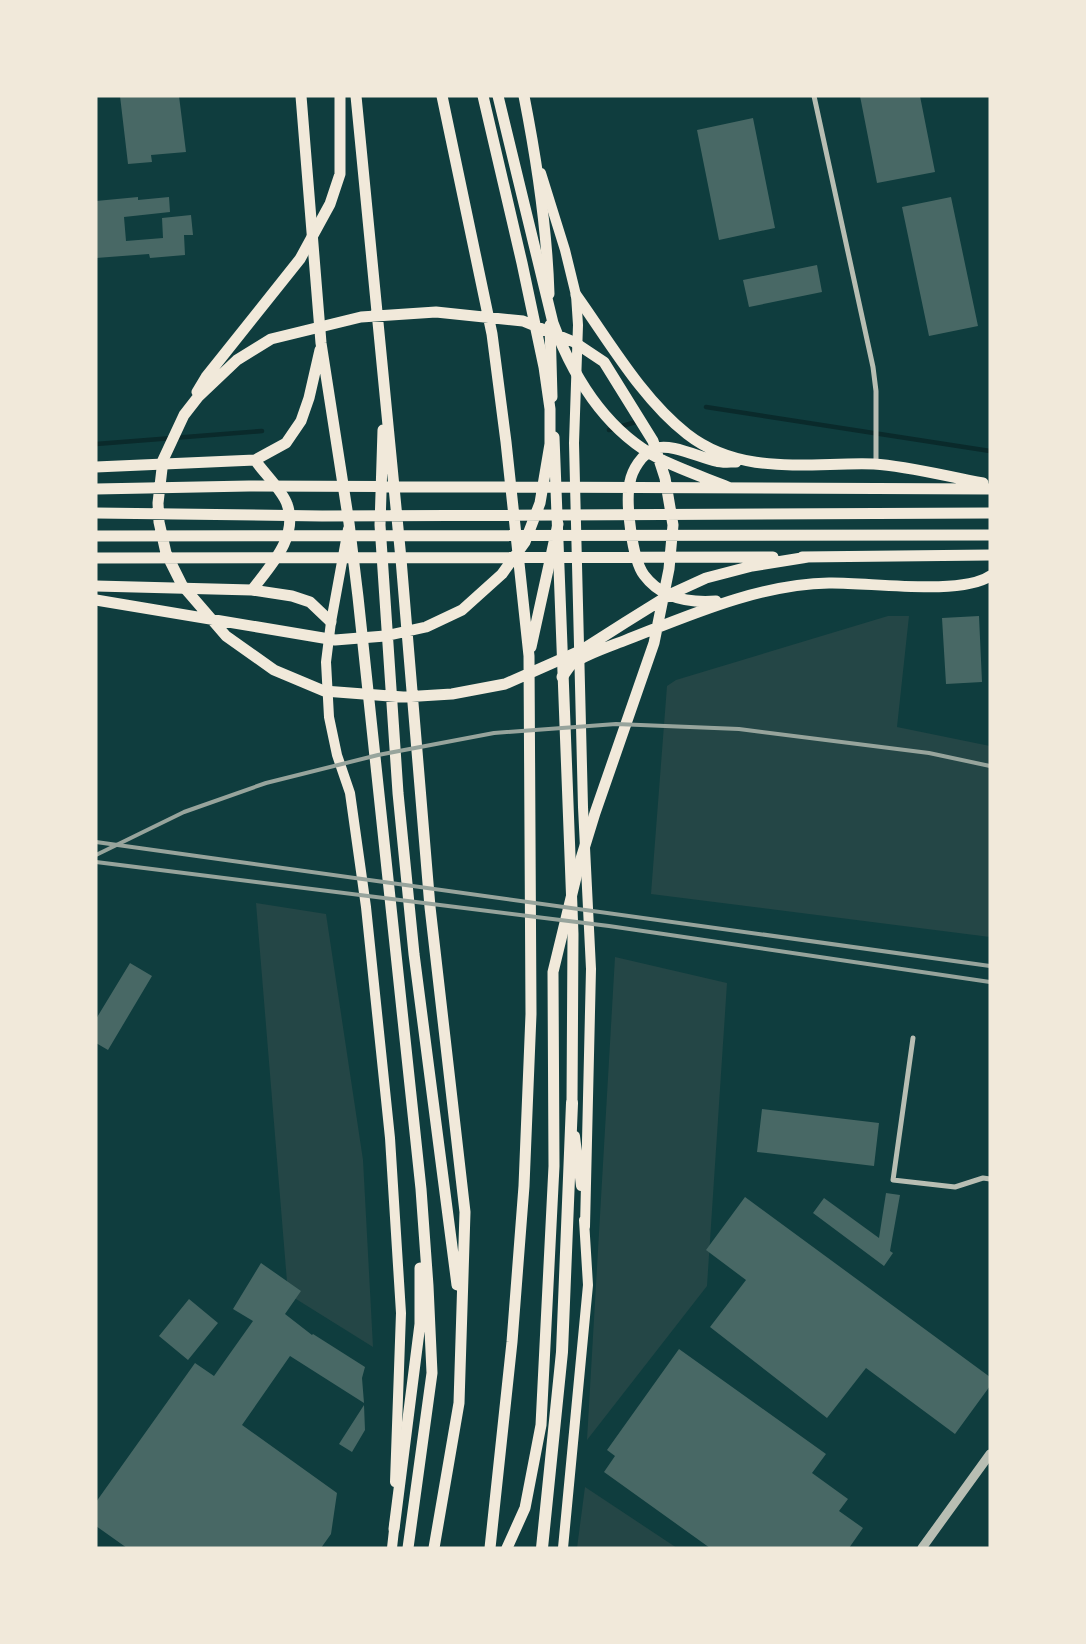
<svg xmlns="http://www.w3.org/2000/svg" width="1086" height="1644" font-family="Mulish,sans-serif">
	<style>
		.green { fill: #244646 }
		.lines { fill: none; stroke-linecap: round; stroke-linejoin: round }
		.stream { stroke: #0a2a2b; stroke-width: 4.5 }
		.building { fill: #486865 }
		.minor { stroke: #b8beb3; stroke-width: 5 }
		.tertiary { stroke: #b8beb3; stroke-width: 9 }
		.secondary { stroke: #f1e9da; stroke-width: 10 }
		.primary { stroke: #f1e9da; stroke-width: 11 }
		.trunk { stroke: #f1e9da; stroke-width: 11 }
		.motorway { stroke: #f1e9da; stroke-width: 12 }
		.rail { stroke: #97a49c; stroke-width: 4 }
	</style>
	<rect width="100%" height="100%" fill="#0f3d3e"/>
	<path class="green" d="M888,616H909L897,727L990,746V937L651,894L667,686L676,680Z
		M256,903L326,914L363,1160L373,1347L288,1294Z
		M615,957L727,983L707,1286L587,1440Z
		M585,1487L677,1548H577Z"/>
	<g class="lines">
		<path class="stream" d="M706,407L990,451
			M609,430L639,421
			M96,444L262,431"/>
	</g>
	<path class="building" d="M120,96H179L186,152L151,155L152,162L128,164Z
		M860,96H920L935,172L877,183Z
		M753,118L775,228L719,240L697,130Z
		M138,197V200L169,197L170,212L124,217L126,241L163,238L162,218L191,215L193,235H184L185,255L150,258L149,254L96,258V201Z
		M951,197L978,326L929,336L902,207Z
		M817,265L822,292L749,307L743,280Z
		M979,616L982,682L946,684L942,618Z
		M130,963L152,976L108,1050L96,1043V1019Z
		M762,1109L879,1123L874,1166L757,1152Z
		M886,1193L900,1195L890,1251L893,1253L884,1266L813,1213L824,1198L879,1238Z
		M745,1197L990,1377V1386L955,1434L866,1368L827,1418L710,1327L746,1280L706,1250Z
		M261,1263L301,1291L285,1314L312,1335L313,1334L365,1367L362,1378L364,1403L290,1356L242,1425L337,1493L331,1534L321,1548H127L96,1526V1502L195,1363L214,1376L253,1321L233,1309Z
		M189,1299L218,1323L188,1360L159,1336Z
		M679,1349L826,1454L812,1473L848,1499L839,1511L863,1528L849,1548H710L604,1472L615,1456L607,1450Z
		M364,1405L365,1430L352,1452L339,1444Z"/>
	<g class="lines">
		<path class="minor" d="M814,96L873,367L876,391V464
			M913,1038L893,1180L955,1187L983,1178L990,1179"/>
		<path class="tertiary" d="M922,1548L990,1454"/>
		<path class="secondary" d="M541,173L565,250L576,295L578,325L574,443L583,807L591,969L585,1227
			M348,529L331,622L326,662L329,717L337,755L350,793L366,907L390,1138L401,1313L395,1482
			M575,1136L581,1186
			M392,1548L395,1521
			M563,1548L588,1285L584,1220"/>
		<path class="primary" d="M301,96L321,343L349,523L358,597L421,1189L428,1286L432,1373L408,1548
			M524,96C537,162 547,227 549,294
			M550,325L552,397
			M554,437L573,934L572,1103
			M96,467L255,460L286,443L301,421L309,398L320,350
			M96,586L252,590L292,596L310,602L331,622
			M252,590C270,566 299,537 287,504C283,491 263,472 255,460
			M394,1529L420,1324V1268"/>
		<path class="trunk" d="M356,96L401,559L430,907L465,1212L459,1403L434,1548
			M442,96L492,334L506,442L529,656L531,1014L524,1186L512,1342L490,1548
			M498,96L553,323C574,379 606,431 660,459C682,470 706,478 728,487
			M576,295C609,341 642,399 687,434C742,477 810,462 874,464C908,466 949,477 983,483
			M197,392L206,377L300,259L330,204L340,174V96
			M383,430L380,525L398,793L414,954L457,1285
			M96,489L249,486L990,489
			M96,513L322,516L990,513
			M96,536L990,535
			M802,557L990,555
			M96,558L773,557
			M96,600L335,640L385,636L426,627L462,610L502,574L525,542L540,503L550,444V409L544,367L522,263L483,96
			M716,601C689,603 661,598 644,575C632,559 625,501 630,482C632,470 642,454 654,449C670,442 700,458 716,461C722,463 729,462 736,462
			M531,647L558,524
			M562,677C565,674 568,668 571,665C583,655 611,646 626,640C690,615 760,584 829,583C868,582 960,596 990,576
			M507,1548L525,1508L541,1425L554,1166L553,972L579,865L595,813L654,643L669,569L673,525L665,478L653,441L604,362L574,342L523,321L436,312L361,317L271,339L237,360L198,397L184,415L163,460L158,503L159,522L166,553L182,585L226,636L274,670L324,691L403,697L452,694L505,684L582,650L626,622L671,594L706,578L752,566L808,557"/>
		<path class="motorway" d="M542,1548L562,1352L572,1103"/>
		<path class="rail" d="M96,842L990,966
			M96,855L184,812L266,783L378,755L494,733L616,724L739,729L929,753L990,766
			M96,862L609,926L990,982"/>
	</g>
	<rect width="1086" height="1644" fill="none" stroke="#f1e9da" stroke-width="195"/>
</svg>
